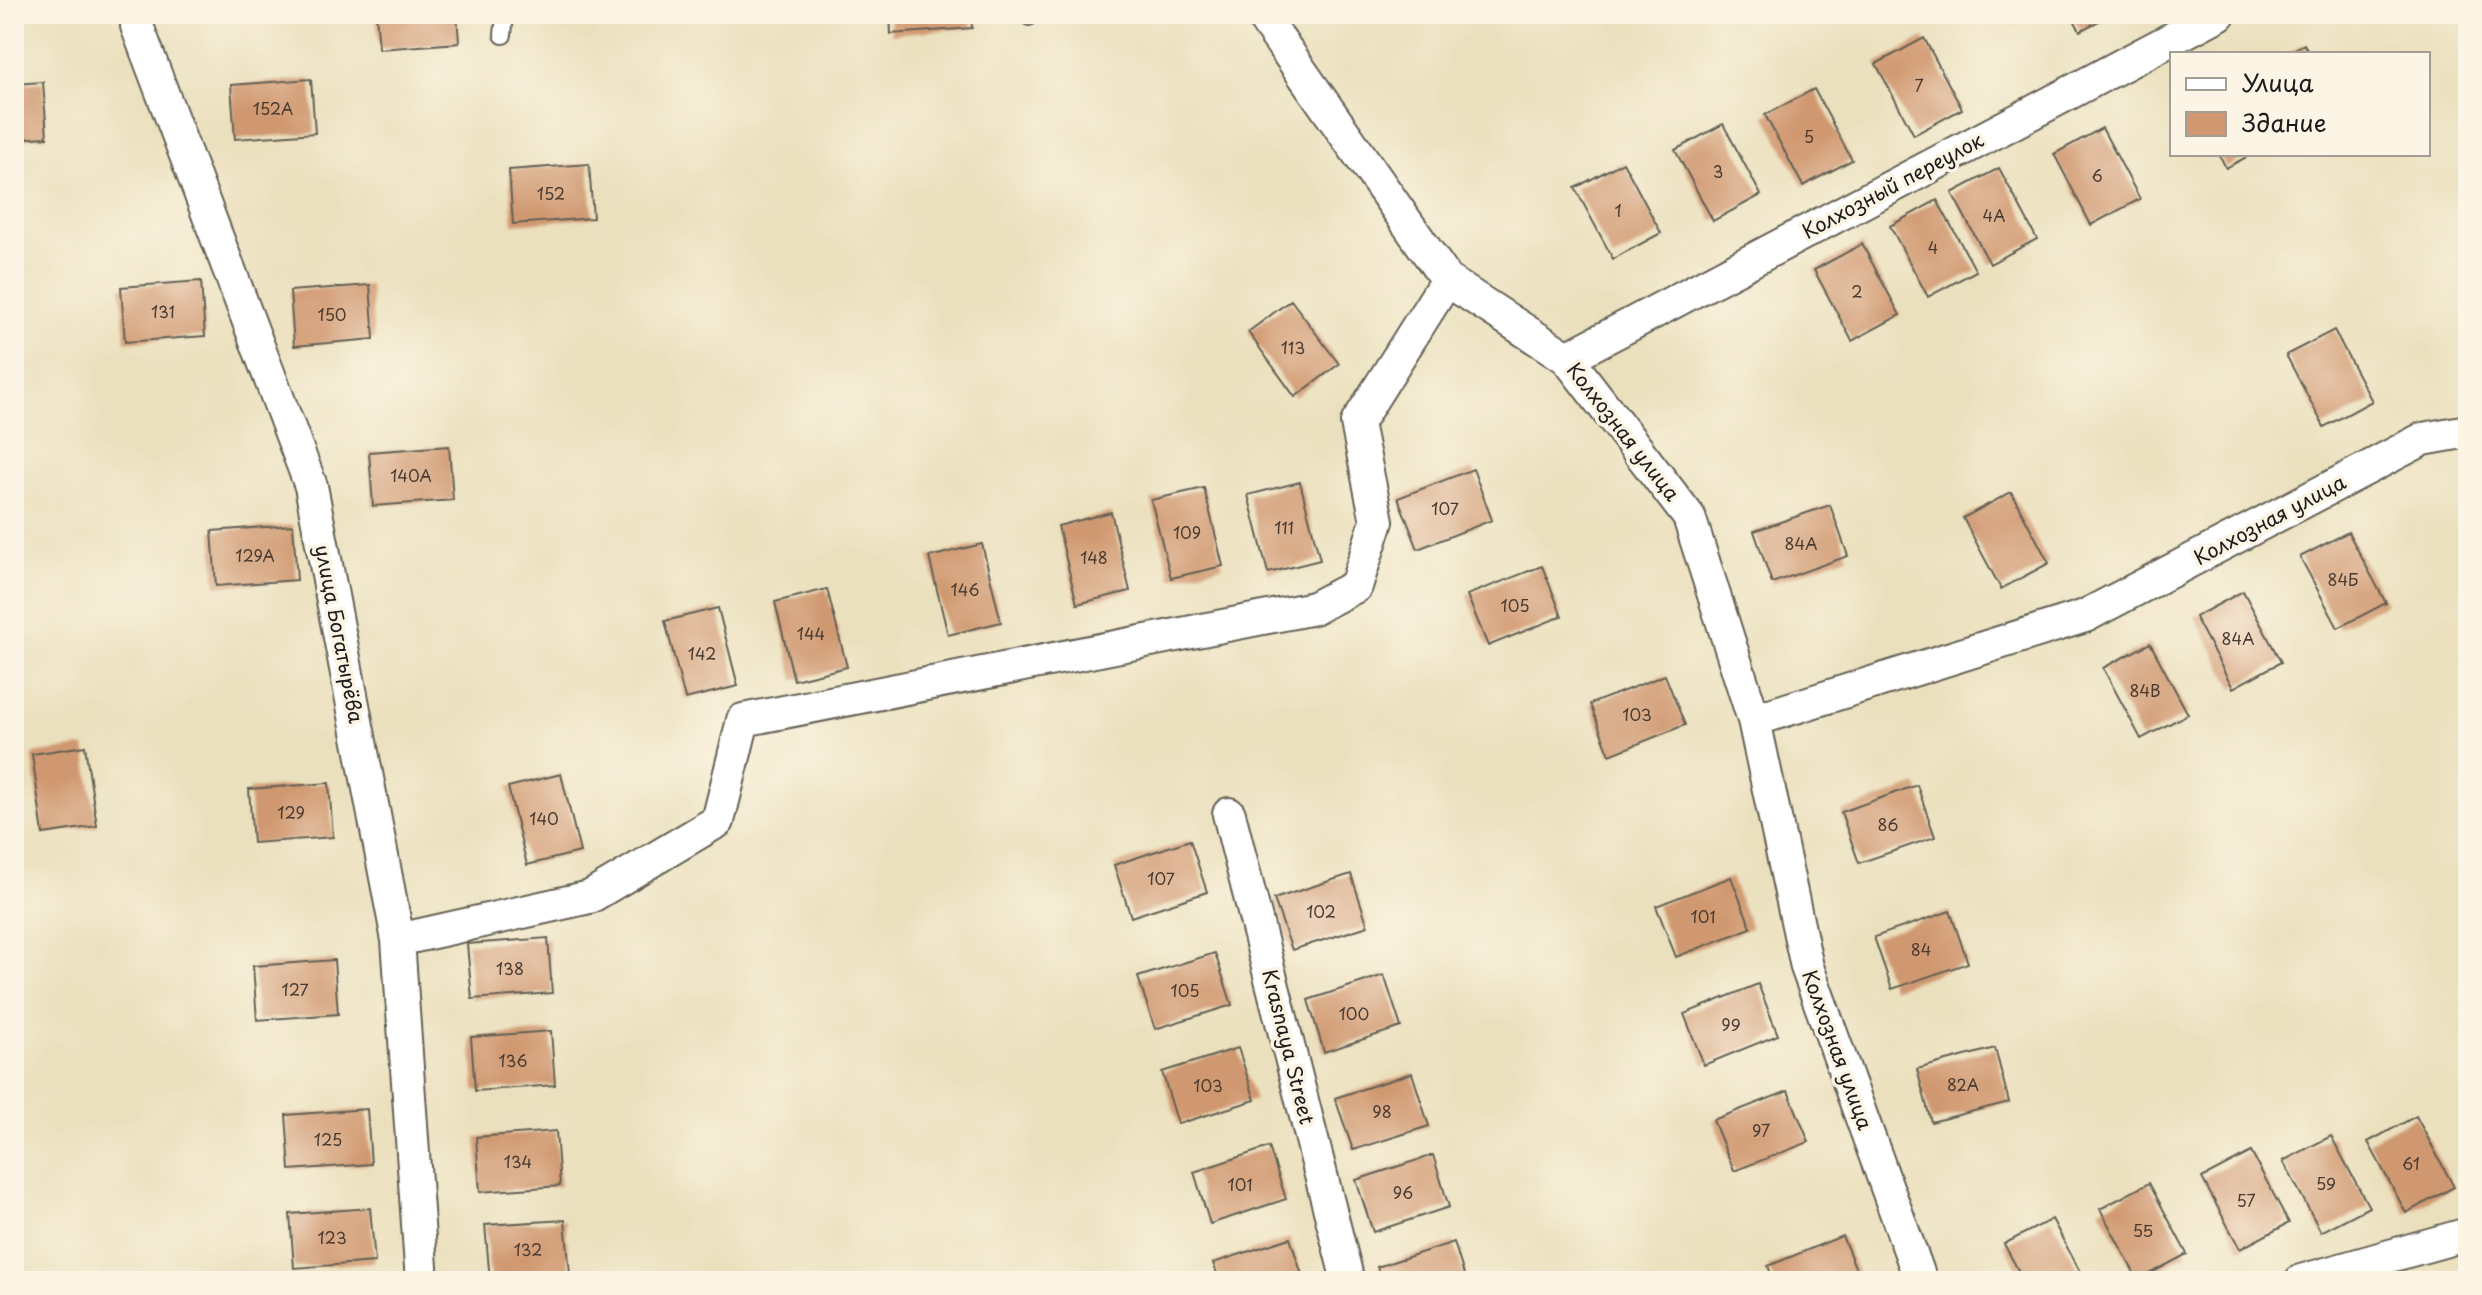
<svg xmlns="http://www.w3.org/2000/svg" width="2482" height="1295" font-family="'Playpen Sans',sans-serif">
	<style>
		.building { fill: #d09870 }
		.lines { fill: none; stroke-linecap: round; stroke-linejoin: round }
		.service-casing { stroke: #646154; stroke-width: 20 }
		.minor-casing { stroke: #646154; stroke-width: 36 }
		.service { stroke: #fff; stroke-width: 16 }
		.minor { stroke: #fff; stroke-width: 32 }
		.labels { text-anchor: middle; stroke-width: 7; stroke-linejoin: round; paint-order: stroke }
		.number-label { font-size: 16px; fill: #493b31 }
		.street-label { font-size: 20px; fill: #1c1c1c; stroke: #fcf5e5 }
	</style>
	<rect width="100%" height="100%" fill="#fcf5e5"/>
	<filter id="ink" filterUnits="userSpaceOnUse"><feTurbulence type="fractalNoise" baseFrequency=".0125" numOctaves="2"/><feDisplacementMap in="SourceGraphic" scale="16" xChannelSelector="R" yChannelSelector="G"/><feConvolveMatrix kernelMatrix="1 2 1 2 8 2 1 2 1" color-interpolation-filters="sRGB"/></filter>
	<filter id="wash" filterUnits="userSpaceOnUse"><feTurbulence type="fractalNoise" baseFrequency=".006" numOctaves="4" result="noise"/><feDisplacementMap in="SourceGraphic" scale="32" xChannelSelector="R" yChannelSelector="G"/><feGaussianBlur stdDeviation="1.8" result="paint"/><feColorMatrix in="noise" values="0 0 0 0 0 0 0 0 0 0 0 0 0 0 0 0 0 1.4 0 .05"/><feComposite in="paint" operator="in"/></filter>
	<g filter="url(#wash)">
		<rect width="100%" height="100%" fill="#ebe0bd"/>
		<g id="blocks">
			<path class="building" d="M376,14H457L459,43L379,49Z
				M890,14H971L972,28L891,34Z
				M2071,14H2112L2080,31Z
				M1924,38L1962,109L1914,135L1876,64Z
				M2304,44L2310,54H2286Z
				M311,79L315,133L235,139L231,85Z
				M43,82L47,137L14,139V84Z
				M1814,89L1852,160L1803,186L1765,115Z
				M1723,124L1761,195L1713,221L1675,150Z
				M2102,128L2140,199L2091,225L2054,154Z
				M2219,154H2252L2226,168Z
				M1623,162L1661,233L1613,259L1575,188Z
				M589,164L593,218L513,224L509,170Z
				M1999,168L2037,239L1990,264L1952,193Z
				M1937,200L1976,271L1928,297L1890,226Z
				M1862,244L1900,315L1852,341L1814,270Z
				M201,281L205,336L125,342L121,287Z
				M370,285L374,339L294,346L290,291Z
				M1291,300L1339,364L1295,397L1248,332Z
				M2334,330L2372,401L2324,427L2286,355Z
				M449,446L453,500L373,506L369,452Z
				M1473,469L1492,520L1418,549L1398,498Z
				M1300,482L1320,560L1268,573L1248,495Z
				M1204,488L1223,566L1171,578L1151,500Z
				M2011,492L2049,563L2001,589L1963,518Z
				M1830,505L1848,556L1772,583L1754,531Z
				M1111,512L1130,591L1077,604L1058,526Z
				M293,525L297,580L216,586L212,531Z
				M2348,532L2386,603L2338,628L2300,557Z
				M982,544L1001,622L948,635L929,557Z
				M1542,566L1562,616L1488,646L1467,595Z
				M827,589L847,667L794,680L775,602Z
				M2243,591L2281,662L2233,688L2195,617Z
				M718,608L738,686L685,699L665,621Z
				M2150,643L2188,714L2141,739L2103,668Z
				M1665,675L1685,725L1610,755L1590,704Z
				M85,746L97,826L43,834L32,754Z
				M561,774L580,852L527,865L508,787Z
				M329,783L333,837L253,843L249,789Z
				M1917,785L1935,837L1859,863L1841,812Z
				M1190,840L1207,892L1131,917L1114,865Z
				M1351,874L1368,926L1292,950L1274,899Z
				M1731,877L1751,928L1676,957L1656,906Z
				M1950,911L1968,963L1892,989L1874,937Z
				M548,938L552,993L472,999L467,944Z
				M1215,953L1232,1005L1155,1029L1138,977Z
				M334,960L338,1014L257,1020L253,966Z
				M1384,975L1401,1027L1324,1052L1308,1000Z
				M1758,984L1778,1035L1704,1065L1684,1014Z
				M551,1031L555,1085L475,1091L471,1037Z
				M1238,1048L1255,1100L1178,1124L1162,1072Z
				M1995,1048L2009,1102L1931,1122L1917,1069Z
				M1412,1073L1429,1126L1353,1150L1335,1098Z
				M1788,1091L1809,1142L1734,1171L1713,1120Z
				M367,1109L371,1164L290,1170L286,1115Z
				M2416,1116L2454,1187L2406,1213L2368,1142Z
				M556,1131L560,1186L480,1192L476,1137Z
				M2331,1136L2369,1207L2321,1232L2283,1161Z
				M1269,1147L1286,1199L1210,1224L1194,1172Z
				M2251,1152L2289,1223L2240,1249L2202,1178Z
				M1433,1155L1449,1207L1373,1232L1356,1180Z
				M2149,1183L2187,1254L2138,1280L2100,1209Z
				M370,1208L375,1262L294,1268L290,1214Z
				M2052,1219L2085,1281H2024L2004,1244Z
				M565,1220L570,1274L490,1280L485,1225Z
				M1842,1236L1861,1281H1774L1768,1266Z
				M1290,1238L1304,1281H1220L1213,1263Z
				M1454,1242L1466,1281H1382L1377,1267Z"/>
		</g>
	</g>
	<g filter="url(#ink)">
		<use href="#blocks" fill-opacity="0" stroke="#646154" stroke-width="2"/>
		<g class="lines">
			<defs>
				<path id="service" d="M1027,14L1029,17
					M503,35L505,14"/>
				<path id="minor" d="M138,14L137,26L311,486L398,940L422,1281
					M1261,14L1447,280L1567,358L1689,517L1754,720L1807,967L1921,1281
					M1567,358L2219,14
					M1754,720L2085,616L2423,439L2468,431
					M1229,814L1348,1281
					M398,940L590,897L718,821L743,720L1314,608L1356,586L1377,521L1357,423L1447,280
					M2301,1281L2468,1234"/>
			</defs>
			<use href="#service" class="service-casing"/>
			<use href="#minor" class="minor-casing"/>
			<use href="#service" class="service"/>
			<use href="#minor" class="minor"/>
		</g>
	</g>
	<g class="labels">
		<g class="number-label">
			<text x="1919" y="92">7</text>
			<text x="273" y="115">152А</text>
			<text x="1809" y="143">5</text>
			<text x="1718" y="178">3</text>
			<text x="2097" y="182">6</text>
			<text x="551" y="200">152</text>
			<text x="1618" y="217">1</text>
			<text x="1994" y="222">4А</text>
			<text x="1933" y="254">4</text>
			<text x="1857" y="298">2</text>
			<text x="163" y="318">131</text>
			<text x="332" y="321">150</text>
			<text x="1293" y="354">113</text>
			<text x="411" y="482">140А</text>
			<text x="1445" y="515">107</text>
			<text x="1284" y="534">111</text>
			<text x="1187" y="539">109</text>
			<text x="1801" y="550">84А</text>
			<text x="255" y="562">129А</text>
			<text x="1094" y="564">148</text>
			<text x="2343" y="586">84Б</text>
			<text x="965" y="596">146</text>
			<text x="1515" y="612">105</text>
			<text x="811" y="640">144</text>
			<text x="2238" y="645">84А</text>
			<text x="702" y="660">142</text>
			<text x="2145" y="697">84В</text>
			<text x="1637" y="721">103</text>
			<text x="291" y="819">129</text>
			<text x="544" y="825">140</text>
			<text x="1888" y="831">86</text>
			<text x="1161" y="885">107</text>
			<text x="1321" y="918">102</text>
			<text x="1703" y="923">101</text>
			<text x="1921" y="956">84</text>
			<text x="510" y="975">138</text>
			<text x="295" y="996">127</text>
			<text x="1185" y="997">105</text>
			<text x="1354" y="1020">100</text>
			<text x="1731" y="1031">99</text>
			<text x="513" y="1067">136</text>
			<text x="1963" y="1091">82А</text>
			<text x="1208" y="1092">103</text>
			<text x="1382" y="1118">98</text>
			<text x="1761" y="1137">97</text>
			<text x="328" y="1146">125</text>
			<text x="518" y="1168">134</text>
			<text x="2411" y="1170">61</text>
			<text x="2326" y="1190">59</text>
			<text x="1240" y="1191">101</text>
			<text x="1403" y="1199">96</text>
			<text x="2246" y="1207">57</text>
			<text x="2143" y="1237">55</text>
			<text x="332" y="1244">123</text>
			<text x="528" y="1256">132</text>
		</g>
		<g class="street-label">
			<text transform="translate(1893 186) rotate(-28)" y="7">Колхозный переулок</text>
			<text transform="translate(1623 432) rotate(52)" y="7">Колхозная улица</text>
			<text transform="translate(2270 520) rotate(-28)" y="7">Колхозная улица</text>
			<text transform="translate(339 634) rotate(79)" y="7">улица Богатырёва</text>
			<text transform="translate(1288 1047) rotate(76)" y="7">Krasnaya Street</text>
			<text transform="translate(1837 1050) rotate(70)" y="7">Колхозная улица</text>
		</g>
	</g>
	<rect width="2482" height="1295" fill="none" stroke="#fcf5e5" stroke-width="48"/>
	<rect x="2170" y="52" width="260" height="104" fill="#fcf5e5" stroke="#a29e95" stroke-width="2"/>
	<rect x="2186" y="78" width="40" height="12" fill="#ffffff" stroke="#a29e95" stroke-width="2"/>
	<text x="2242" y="92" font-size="24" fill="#1c1c1c">Улица</text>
	<rect x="2186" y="112" width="40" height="24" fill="#d09870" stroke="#a29e95" stroke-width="2"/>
	<text x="2242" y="132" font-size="24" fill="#1c1c1c">Здание</text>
</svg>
